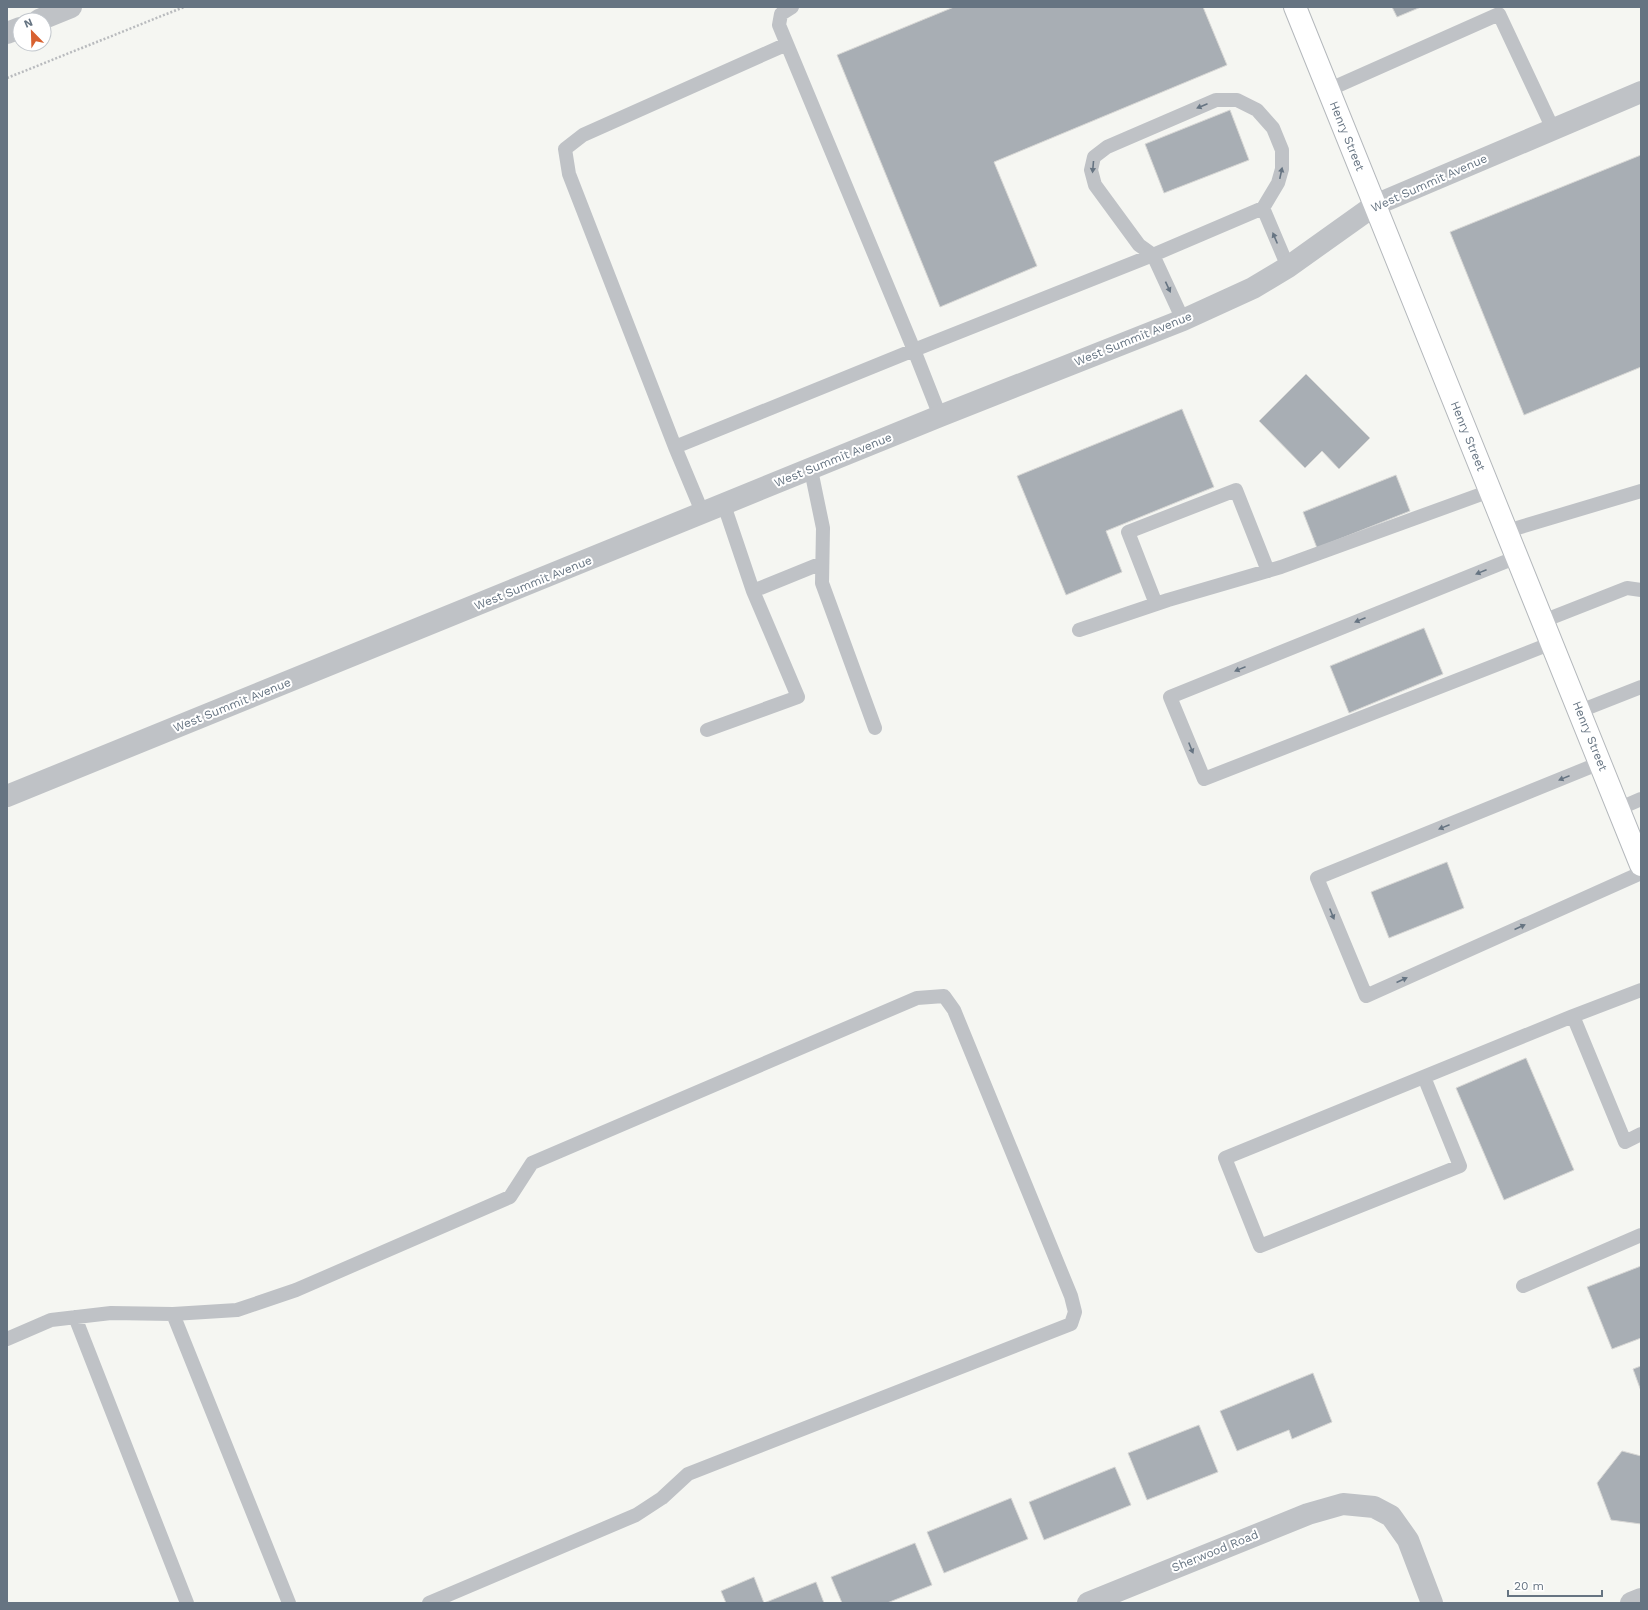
<svg xmlns="http://www.w3.org/2000/svg" width="1648" height="1610" font-family="'Work Sans',sans-serif">
	<style>
		.building { fill: #a8aeb4; stroke: #d7d7d5 }
		.lines { fill: none; stroke-linecap: round; stroke-linejoin: round }
		.secondary-casing { stroke: #b4b8bc; stroke-width: 24 }
		.path { stroke: #b9bbbe; stroke-width: 2.5; stroke-dasharray: 2 2; stroke-linecap: butt }
		.service { stroke: #bfc2c6; stroke-width: 14 }
		.minor { stroke: #bfc2c6; stroke-width: 22 }
		.tertiary { stroke: #bfc2c6; stroke-width: 22 }
		.secondary { stroke: #fff; stroke-width: 22 }
		.oneway { fill: #667482 }
		.labels { text-anchor: middle; stroke-width: 4; stroke-linejoin: round; paint-order: stroke }
		.street-label { font-size: 12px; fill: #667482; stroke: #fff }
	</style>
	<rect width="100%" height="100%" fill="#f5f6f2"/>
	<path class="building" d="M954,7H1203L1227,65L994,162L1037,266L940,307L837,55Z
		M1392,7H1421L1397,17Z
		M1230,110L1249,160L1164,193L1145,144Z
		M1641,155V367L1524,415L1450,232Z
		M1306,374L1370,438L1339,469L1322,451L1305,468L1259,421Z
		M1182,409L1214,487L1106,531L1122,572L1066,595L1017,476Z
		M1396,475L1410,511L1317,548L1303,512Z
		M1424,628L1443,674L1349,713L1330,666Z
		M1447,862L1464,908L1389,938L1371,892Z
		M1526,1058L1574,1170L1504,1200L1456,1088Z
		M1641,1266V1338L1612,1349L1587,1287Z
		M1641,1366V1391L1633,1369Z
		M1313,1373L1332,1422L1292,1439L1289,1430L1237,1451L1220,1411Z
		M1199,1425L1218,1472L1147,1500L1128,1453Z
		M1622,1451L1641,1456V1524L1611,1520L1597,1483Z
		M1115,1467L1131,1505L1044,1540L1029,1502Z
		M1011,1498L1028,1539L944,1573L927,1532Z
		M915,1543L932,1585L887,1603H842L831,1577Z
		M754,1577L764,1603L816,1582L824,1603H726L721,1591Z"/>
	<g class="lines">
		<defs>
			<path id="secondary" d="M1295,7L1641,865"/>
		</defs>
		<use href="#secondary" class="secondary-casing"/>
		<path class="path" d="M7,78L184,7"/>
		<path class="service" d="M792,7L781,14L779,25L914,350L940,416
			M1328,90L1499,14L1553,129
			M1263,208L1288,267
			M675,447L569,174L565,149L583,135L787,44
			M811,470L823,528L822,583L875,728
			M724,505L753,591L822,563
			M703,514L675,447L914,350L1153,255L1263,208L1278,183L1282,169V150L1273,128L1257,110L1237,100H1216L1107,147L1094,157L1091,170L1095,185L1139,245L1153,255L1183,320
			M1507,531L1641,491
			M1517,557L1170,697L1204,779L1552,643
			M1156,604L1128,532L1236,490L1268,571
			M1543,621L1627,588L1641,590
			M1079,630L1168,600L1281,567L1490,491
			M1580,711L1641,687
			M707,730L798,697L753,591
			M1600,763L1317,878L1366,996L1641,873
			M1618,809L1641,799
			M1641,990L1573,1016L1625,1142L1641,1134
			M1424,1077L1460,1166L1260,1246L1225,1158L1573,1016
			M1523,1286L1641,1235
			M173,1314L289,1603
			M75,1317L187,1603
			M7,1339L51,1320L111,1313L173,1314L237,1310L296,1290L510,1197L532,1163L917,998L944,996L954,1010L1071,1296L1075,1312L1071,1324L688,1474L662,1498L636,1515L429,1603"/>
		<path class="minor" d="M39,20L71,7
			M7,33L20,28
			M1088,1603L1308,1514L1343,1504L1374,1507L1391,1516L1408,1540L1432,1603
			M1631,1603L1641,1599"/>
		<path class="tertiary" d="M7,796L940,416L1183,320L1253,288L1288,267L1375,205L1641,92"/>
		<use href="#secondary" class="secondary"/>
	</g>
	<defs><path id="oneway-solid" d="M-6-.8H1V-3.2L6.5 0L1 3.2V.8H-6Z"/></defs>
	<g class="oneway">
		<use href="#oneway-solid" transform="translate(1202 106) rotate(157)"/>
		<use href="#oneway-solid" transform="translate(1093 167) rotate(95)"/>
		<use href="#oneway-solid" transform="translate(1281 173) rotate(-78)"/>
		<use href="#oneway-solid" transform="translate(1275 238) rotate(-113)"/>
		<use href="#oneway-solid" transform="translate(1168 287) rotate(65)"/>
		<use href="#oneway-solid" transform="translate(1481 572) rotate(158)"/>
		<use href="#oneway-solid" transform="translate(1360 620) rotate(158)"/>
		<use href="#oneway-solid" transform="translate(1240 669) rotate(158)"/>
		<use href="#oneway-solid" transform="translate(1191 748) rotate(68)"/>
		<use href="#oneway-solid" transform="translate(1564 778) rotate(158)"/>
		<use href="#oneway-solid" transform="translate(1444 827) rotate(158)"/>
		<use href="#oneway-solid" transform="translate(1332 914) rotate(68)"/>
		<use href="#oneway-solid" transform="translate(1520 927) rotate(-24)"/>
		<use href="#oneway-solid" transform="translate(1402 980) rotate(-24)"/>
	</g>
	<g class="labels">
		<g class="street-label">
			<text transform="translate(1347 136) rotate(68)" y="4">Henry Street</text>
			<text transform="translate(1429 183) rotate(-24)" y="4">West Summit Avenue</text>
			<text transform="translate(1133 339) rotate(-22)" y="4">West Summit Avenue</text>
			<text transform="translate(1468 436) rotate(68)" y="4">Henry Street</text>
			<text transform="translate(833 460) rotate(-22)" y="4">West Summit Avenue</text>
			<text transform="translate(533 583) rotate(-22)" y="4">West Summit Avenue</text>
			<text transform="translate(232 705) rotate(-22)" y="4">West Summit Avenue</text>
			<text transform="translate(1590 736) rotate(68)" y="4">Henry Street</text>
			<text transform="translate(1215 1551) rotate(-22)" y="4">Sherwood Road</text>
		</g>
	</g>
	<rect width="1648" height="1610" fill="none" stroke="#667482" stroke-width="16"/>
	<g transform="translate(32 32) rotate(337)"><circle r="19" fill="#ffffff" stroke="#c2c7cd"/>
	<path d="M0-3L7 15L0 10L-7 15Z" fill="#d86130"/>
	<text y="-6" font-size="11" font-weight="bold" text-anchor="middle" fill="#667482">N</text>
	</g>
	<path d="M1508 1590v6h94v-6" fill="none" stroke="#667482" stroke-width="2"/>
	<text x="1514" y="1590" font-size="12" fill="#667482" stroke="#ffffff" stroke-width="3" paint-order="stroke">20 m</text>
</svg>
